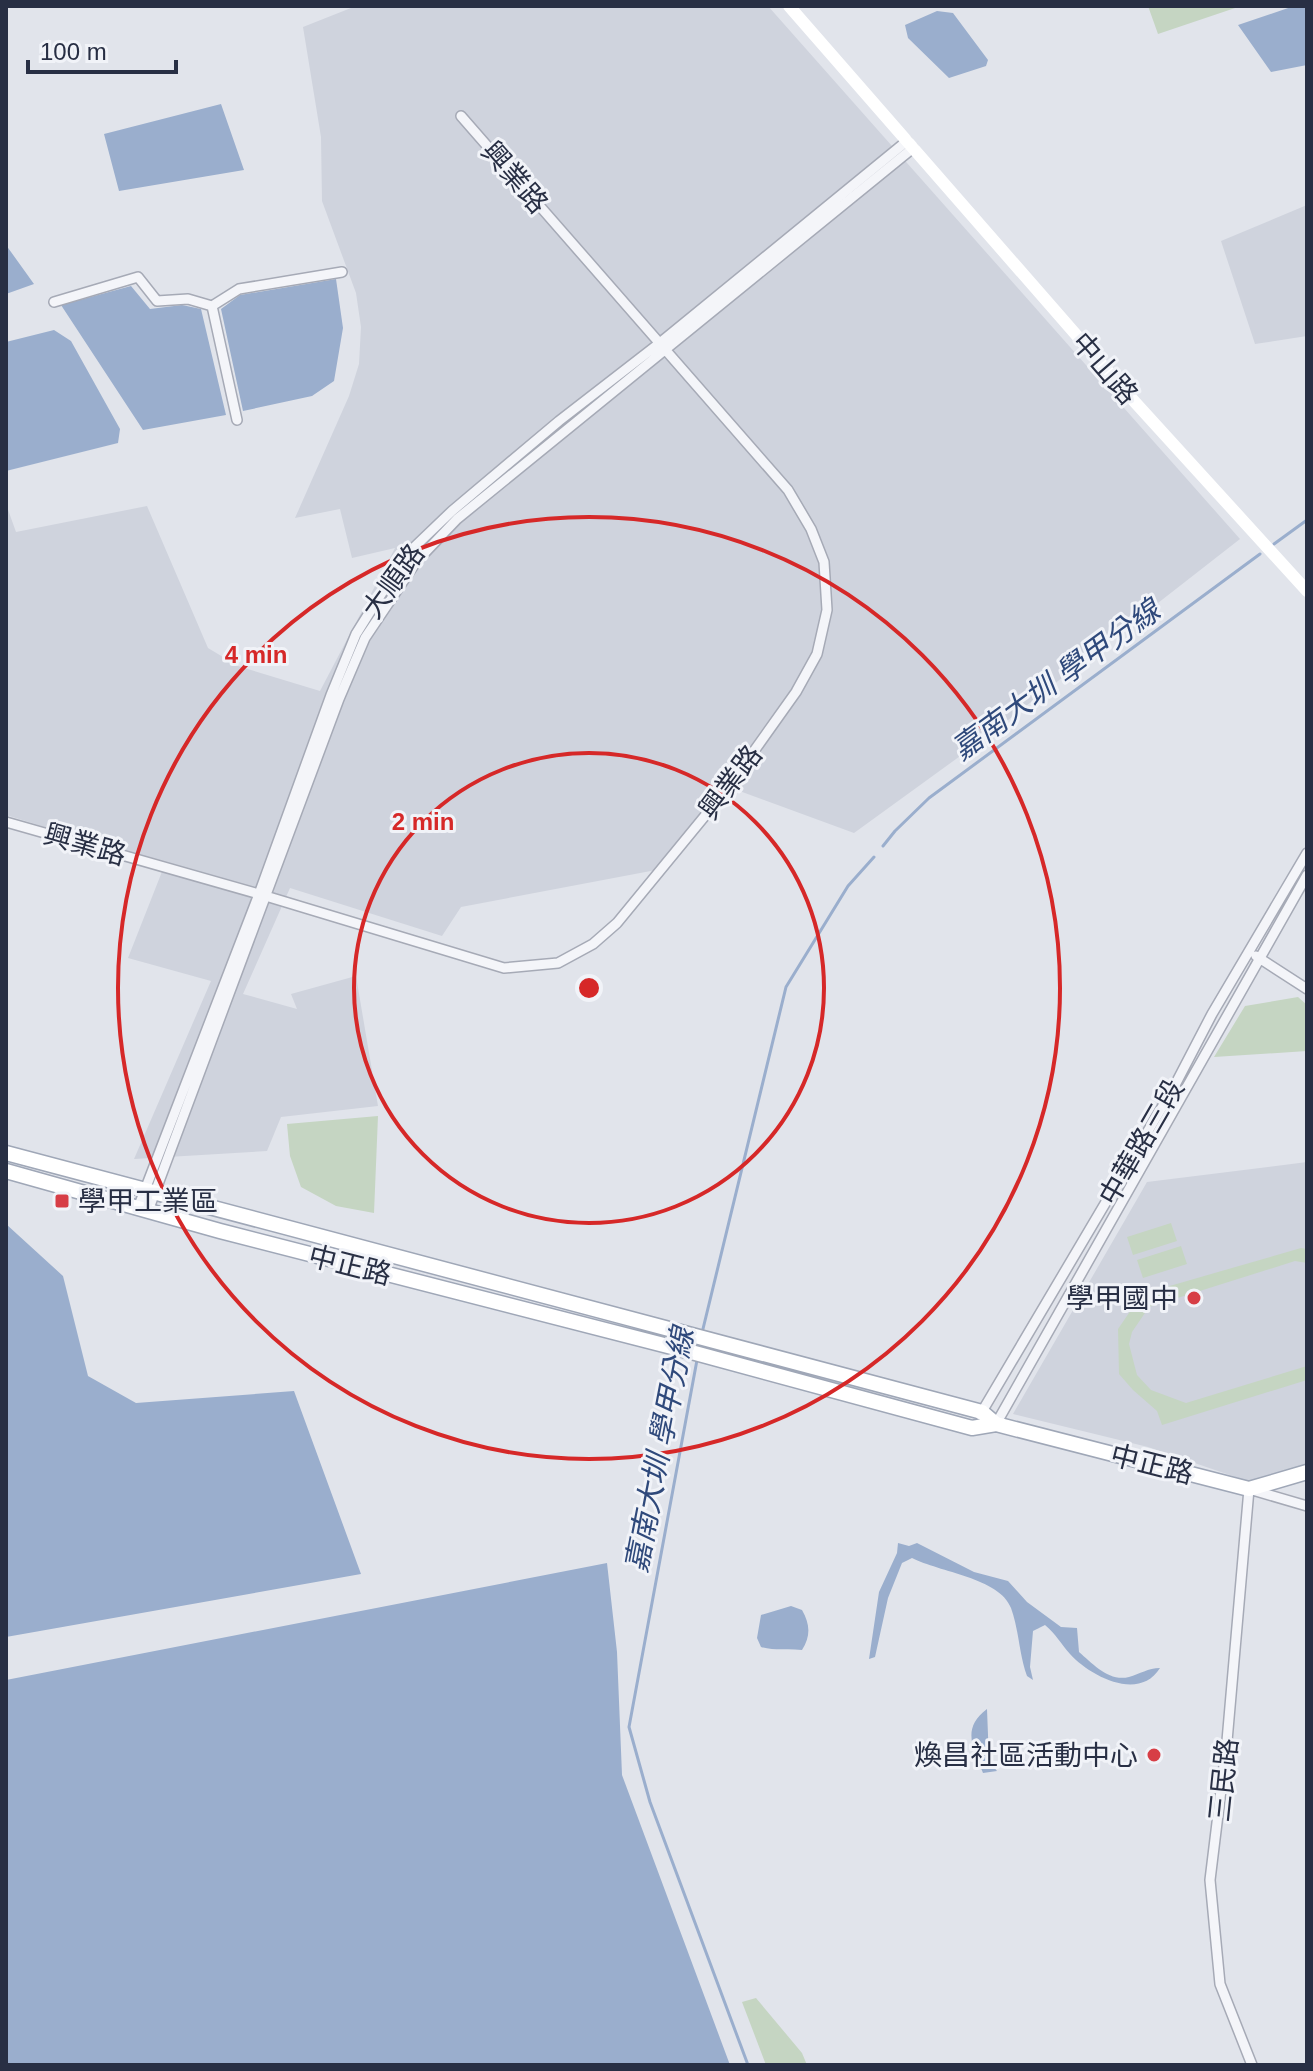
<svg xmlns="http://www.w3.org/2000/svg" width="1313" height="2071" font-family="Arial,'Noto Sans TC',sans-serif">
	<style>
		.built { fill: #cfd3dd }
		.green { fill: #c5d5c2 }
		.water { fill: #9aaecd }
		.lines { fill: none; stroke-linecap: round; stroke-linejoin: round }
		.stream { stroke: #9aaecd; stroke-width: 3 }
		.street-casing { stroke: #a6aab6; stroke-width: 12 }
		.primary-casing { stroke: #9fa7b7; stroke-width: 17 }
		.street { stroke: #f4f5f9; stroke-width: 9 }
		.secondary { stroke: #fff; stroke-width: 12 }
		.primary { stroke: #fff; stroke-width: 14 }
		.ring { fill: none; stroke: #d62828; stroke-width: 4 }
		.poi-dot { fill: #d73e46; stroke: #f1f3f8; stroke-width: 3 }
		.labels { text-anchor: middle; stroke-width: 6; stroke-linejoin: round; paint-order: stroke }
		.street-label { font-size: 28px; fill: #282f44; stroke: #f1f3f8 }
		.poi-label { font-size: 28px; fill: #282f44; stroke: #f1f3f8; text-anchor: end }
		.water-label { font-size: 30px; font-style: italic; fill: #2f497b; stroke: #f1f3f8 }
		.centre { fill: #d62828; stroke: #f1f3f8; stroke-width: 4 }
		.ring-label { font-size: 24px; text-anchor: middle; font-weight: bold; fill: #d62828; stroke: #f1f3f8; stroke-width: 6; stroke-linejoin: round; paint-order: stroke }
	</style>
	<rect width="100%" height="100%" fill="#e1e4eb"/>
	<path class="built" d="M356,6H768L1240,539L985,738L854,833L734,789L656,870L461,907L442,936L290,888L243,994L297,1009L291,994L356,976L378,1106L281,1117L267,1151L134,1159L211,981L128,958L165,864L6,815V504L16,532L147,506L208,648L238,666L320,691L395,548L352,558L340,509L295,518L349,396L359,364L361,327L356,293L322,201L321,137L303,27Z
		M1307,205V336L1255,344L1221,241Z
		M1307,1162V1466L1253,1483L1148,1447L1013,1414L1147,1182Z"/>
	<path class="green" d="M1148,6H1241L1158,34Z
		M1298,997L1307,1005V1051L1214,1057L1245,1006Z
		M378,1116L374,1213L336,1206L301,1187L290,1156L287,1124Z
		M1171,1223L1177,1241L1133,1255L1127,1237Z
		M1181,1246L1187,1264L1143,1278L1137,1260Z
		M1301,1248L1307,1249V1263L1295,1261L1149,1307L1132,1332L1129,1344L1137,1375L1151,1390L1186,1403L1307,1366V1380L1162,1425L1157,1411L1133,1390L1119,1374L1118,1329L1142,1294Z
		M756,1998L802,2053L807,2065H766L742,2002Z"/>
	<path class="water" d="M1294,6H1307V65L1271,72L1238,25Z
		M937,11L953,13L988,60L986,66L949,78L908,38L905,25Z
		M221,104L244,170L119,191L104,134Z
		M6,245L34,284L6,294Z
		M336,279L343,328L334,381L312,396L243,411L221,309L240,295Z
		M131,286L150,309L182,305L201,309L226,415L143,430L61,305Z
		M54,330L71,341L120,429L118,443L6,471V342Z
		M6,1224L63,1276L88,1376L136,1403L294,1391L361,1574L6,1637Z
		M898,1543L909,1546L917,1543L974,1572L1008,1581L1027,1602L1061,1627L1077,1628L1079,1652C1093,1664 1109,1682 1129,1677C1140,1674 1148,1668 1160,1668C1139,1702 1090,1676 1070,1654C1061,1644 1056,1634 1045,1625L1033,1631L1030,1667L1033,1680L1027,1676C1019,1654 1019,1630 1011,1608C1000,1578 939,1572 912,1558L902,1563L888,1598L875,1657L869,1659L879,1592L897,1553Z
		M607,1563L617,1652L622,1775L730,2065H6V1680Z
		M791,1606L802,1610C810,1624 811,1636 802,1650C788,1648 775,1651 761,1647L757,1638L761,1615Z
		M987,1709L989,1761L997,1771L983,1773C972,1746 962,1728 987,1709Z"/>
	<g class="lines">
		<path class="stream" d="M1274,544L1307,520
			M883,846L895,831L929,798L1260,554
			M702,1333L786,987L848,886L874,857
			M697,1360L629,1727L650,1802L748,2065"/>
		<defs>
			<path id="street" d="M54,302L138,277L157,301L188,299L212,306L239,289L342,272
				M212,306L237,420
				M6,822L259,894L504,968L558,963L593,944L617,923L727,789L796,692L817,654L827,610L824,562L811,529L788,490L461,116
				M1256,956L1307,989
				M138,1208L259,894L331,695L356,634L405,556L452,511L559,421L661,342L907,141
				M148,1211L339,699L365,638L416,562L457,519L913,148
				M980,1415L1174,1087L1212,1014L1307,853
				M996,1424L1307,875
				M1252,2065L1220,1984L1210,1880L1227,1741L1249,1489L1307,1506"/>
			<path id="primary" d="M6,1153L982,1412L996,1424
				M6,1171L220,1231L695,1353L972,1428L996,1424L1249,1489L1307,1472"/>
		</defs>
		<use href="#street" class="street-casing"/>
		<use href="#primary" class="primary-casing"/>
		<use href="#street" class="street"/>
		<path class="secondary" d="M789,6L1133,400L1307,591"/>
		<use href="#primary" class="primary"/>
	</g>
	<g class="ring">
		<circle cx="589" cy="988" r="235"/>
		<circle cx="589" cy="988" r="471"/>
	</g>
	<g class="poi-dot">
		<rect x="54" y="1193" width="16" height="16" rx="4"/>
		<circle cx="1194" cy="1298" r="8"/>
		<circle cx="1154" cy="1755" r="8"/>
	</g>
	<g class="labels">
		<g class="street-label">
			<text transform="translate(515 177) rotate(49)" y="10">興業路</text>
			<text transform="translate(1105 368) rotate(49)" y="10">中山路</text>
			<text transform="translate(393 581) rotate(-54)" y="10">大順路</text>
			<text transform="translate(730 782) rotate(-53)" y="10">興業路</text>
			<text transform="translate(85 844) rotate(16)" y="10">興業路</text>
			<text transform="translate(1141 1142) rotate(-60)" y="10">中華路三段</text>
			<text transform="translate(350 1265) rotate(14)" y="10">中正路</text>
			<text transform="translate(1152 1464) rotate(14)" y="10">中正路</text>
			<text transform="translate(1223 1780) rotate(-84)" y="10">三民路</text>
		</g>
		<g class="poi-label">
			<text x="78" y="1211" text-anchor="start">學甲工業區</text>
			<text x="1178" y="1308">學甲國中</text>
			<text x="1138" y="1765">煥昌社區活動中心</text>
		</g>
		<g class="water-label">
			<text transform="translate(1056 680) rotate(-36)" y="10">嘉南大圳 學甲分線</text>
			<text transform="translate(660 1450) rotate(-79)" y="10">嘉南大圳 學甲分線</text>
		</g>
	</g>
	<circle cx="589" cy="988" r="12" class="centre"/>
	<g class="ring-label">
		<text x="256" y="663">4 min</text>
		<text x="423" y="830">2 min</text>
	</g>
	<rect width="1313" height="2071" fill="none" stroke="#282f44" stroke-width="16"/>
	<path d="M28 60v12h148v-12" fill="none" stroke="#282f44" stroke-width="4"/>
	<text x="40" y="60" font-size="24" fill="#282f44" stroke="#f1f3f8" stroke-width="6" paint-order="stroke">100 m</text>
</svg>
